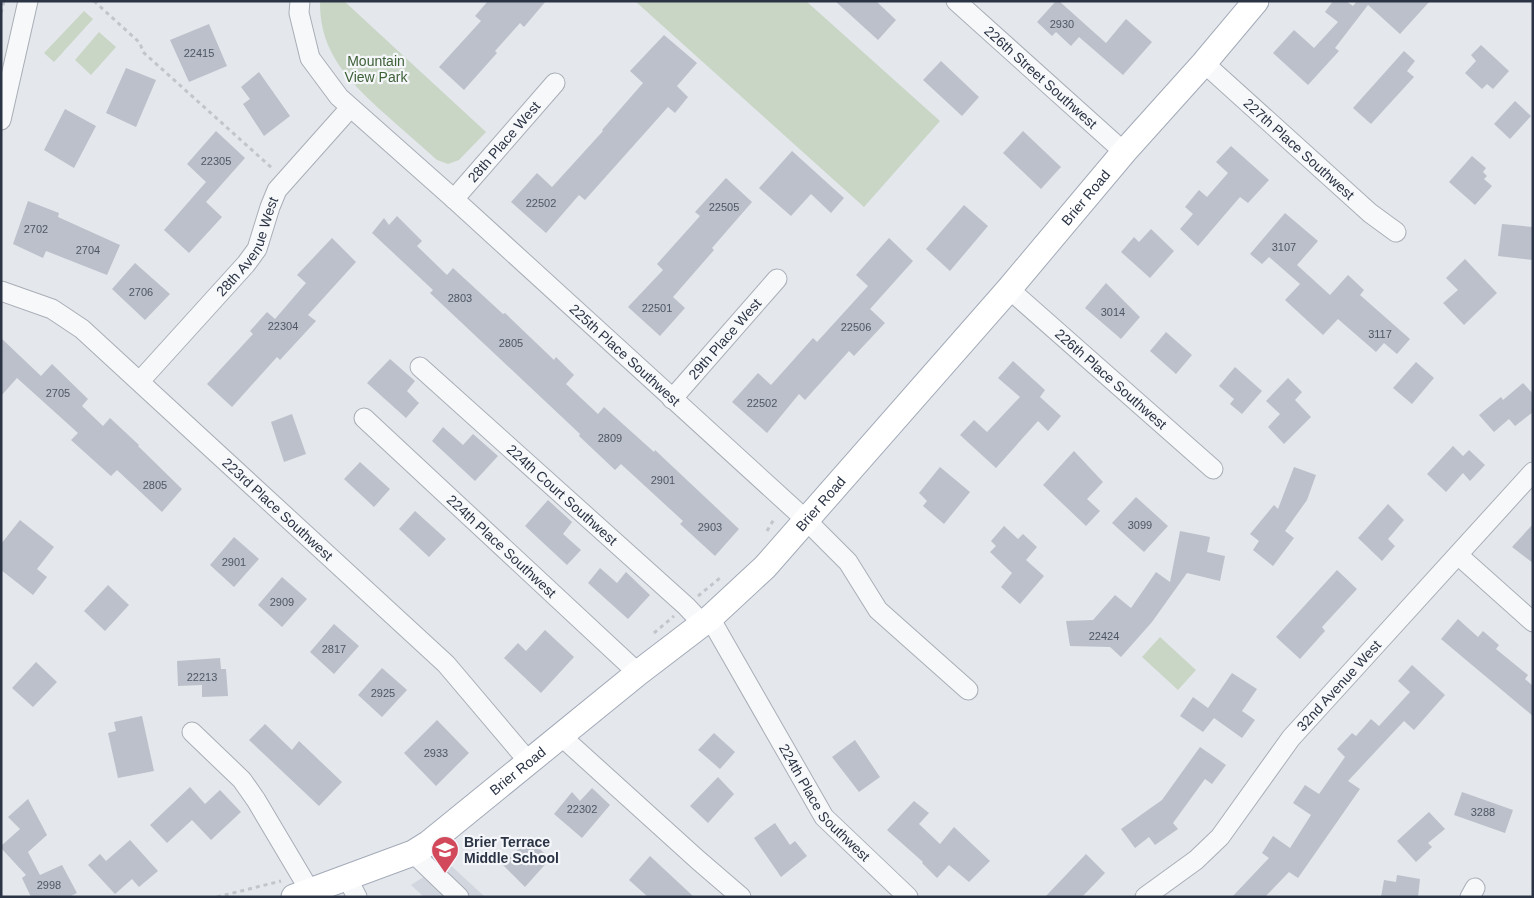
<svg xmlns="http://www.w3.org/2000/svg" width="1534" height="898" font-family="Arial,sans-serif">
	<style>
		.built { fill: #d2d6de }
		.green { fill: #c9d6c5 }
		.building { fill: #bbc0ca }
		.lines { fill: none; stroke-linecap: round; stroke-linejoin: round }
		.minor-casing { stroke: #a9aeb7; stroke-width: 21 }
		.major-casing { stroke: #a3abb8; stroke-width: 27 }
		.path { stroke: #c2c5cb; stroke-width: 3; stroke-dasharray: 4 4; stroke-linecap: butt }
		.minor { stroke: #f7f8fa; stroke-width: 19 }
		.major { stroke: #fff; stroke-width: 25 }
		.labels { text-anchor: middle; stroke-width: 4.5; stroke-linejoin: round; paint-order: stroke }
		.number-label { font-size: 11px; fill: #4f5766 }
		.park-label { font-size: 14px; fill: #3f6138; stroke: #f4f6f9 }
		.street-label { font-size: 14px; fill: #2b3445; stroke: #f4f6f9 }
		.poi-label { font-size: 14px; font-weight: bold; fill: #2b3445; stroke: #f4f6f9; text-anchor: start }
	</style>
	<rect width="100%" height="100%" fill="#e4e7ec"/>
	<path class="built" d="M447,862L485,897H424L411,885Z"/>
	<path class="green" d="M320,1H344L486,132L459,160L448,164L437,160C420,145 402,129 385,114C350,82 319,53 320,1Z
		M635,1H806L940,121L864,207Z
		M84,11L93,19L54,62L44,53Z
		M99,32L116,47L91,75L75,60Z
		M1160,637L1196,670L1178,690L1142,657Z"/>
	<path class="building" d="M488,1H546L524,27L520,23L495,51L497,53L464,90L439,67L481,21L475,16Z
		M835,1H876L896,20L878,40Z
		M1056,1H1059L1106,43L1126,19L1152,42L1123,75L1079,37L1071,46L1056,32L1052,36L1037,22Z
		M1333,1H1346L1353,6L1357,1H1430L1400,34L1368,5L1335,48L1339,51L1308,85L1273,53L1294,30L1314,48L1338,22L1325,12Z
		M209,24L227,66L189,82L170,40Z
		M664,35L697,63L677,86L688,97L675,113L668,107L585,200L579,195L546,233L511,202L537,173L552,187L603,131L602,130L643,83L630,71Z
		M1481,45L1509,71L1493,89L1487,84L1482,89L1465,73L1476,61L1471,55Z
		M1404,51L1415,61L1407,71L1414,77L1371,124L1353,108Z
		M941,61L979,97L962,116L923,80Z
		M126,68L156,80L136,127L106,113Z
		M259,72L290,116L264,136L243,104L250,99L241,87Z
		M1515,101L1531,116L1510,139L1494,124Z
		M65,109L96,126L74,168L44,150Z
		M216,131L245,158L206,202L222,217L189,253L164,230L206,182L187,164Z
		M1023,131L1061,167L1041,189L1003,153Z
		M1231,146L1269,180L1248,203L1240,197L1198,246L1180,229L1193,214L1185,207L1199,190L1207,197L1228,173L1216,162Z
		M792,151L844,198L831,213L811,194L791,216L759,188Z
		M1472,156L1486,168L1483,172L1487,176L1484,179L1492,186L1475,205L1449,182Z
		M726,178L752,202L712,248L714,250L673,297L685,308L660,336L628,307L663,270L657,264L700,216L695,212Z
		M28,201L59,213L58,217L120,245L107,275L46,251L43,258L13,244Z
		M964,205L988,226L950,271L926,249Z
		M1285,213L1318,241L1297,265L1330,295L1348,275L1364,290L1360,295L1410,339L1397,354L1384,343L1376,352L1338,319L1323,335L1285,300L1300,284L1269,257L1262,264L1250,254Z
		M397,216L422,241L417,246L447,275L453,268L503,314L505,313L554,360L556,357L574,375L566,384L598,414L604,407L654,452L655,450L739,529L715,556L680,524L683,521L621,464L615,470L579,436L580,434L430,293L433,290L372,233L384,218L389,225Z
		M1502,224L1533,227V260L1498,256Z
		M1151,229L1174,251L1150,278L1121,252L1134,237L1139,242Z
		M332,238L356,262L308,315L316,321L280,360L277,357L232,407L207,384L253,334L250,331L267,312L275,319L306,283L297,275Z
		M889,238L913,261L870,309L885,323L854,356L849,351L805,400L799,394L767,433L732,402L758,373L771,385L813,338L817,342L868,286L856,275Z
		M1465,259L1497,293L1464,325L1443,303L1458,290L1446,278Z
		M135,263L170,294L145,320L112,289Z
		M1106,283L1140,317L1121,339L1085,308Z
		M1166,332L1192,355L1176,374L1150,351Z
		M1,338L41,376L52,364L88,399L82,406L103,426L110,418L139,445L138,446L182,489L162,512L117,470L111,476L71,440L78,433L17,378L1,396Z
		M390,359L415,381L407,391L419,403L406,418L367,383Z
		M1013,361L1045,390L1040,397L1061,416L1048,431L1038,421L996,468L960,435L974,420L987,432L1020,397L998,378Z
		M1416,362L1434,378L1412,404L1393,388Z
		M1235,367L1262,391L1242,414L1230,404L1234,399L1219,386Z
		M1288,378L1302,392L1295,400L1311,417L1284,444L1268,427L1280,414L1266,401Z
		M1523,383L1533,394V412L1515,426L1509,419L1494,432L1479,415L1501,397L1503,400Z
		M292,414L306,454L284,462L271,422Z
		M443,427L463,445L473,434L498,456L475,481L432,441Z
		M1453,446L1463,456L1469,450L1485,465L1470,481L1463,473L1446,492L1427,474Z
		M1074,451L1103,482L1087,499L1100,511L1086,526L1043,485Z
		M360,462L390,489L374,507L344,479Z
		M940,467L970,492L944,524L923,506L927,501L919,493Z
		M1294,467L1316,475L1307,500L1285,531L1294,538L1273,566L1253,550L1259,541L1250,534L1274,505L1278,509Z
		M1136,497L1168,526L1144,552L1112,523Z
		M548,500L572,522L563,534L581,550L567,565L525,526Z
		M1388,504L1404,520L1388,539L1395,546L1382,561L1358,538Z
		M415,511L446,539L429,557L399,529Z
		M20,520L54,547L37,569L47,577L33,595L1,570V544Z
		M1533,524V563L1512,547Z
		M1004,526L1018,539L1023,534L1037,547L1026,560L1044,576L1020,604L1001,587L1012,573L990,552L996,546L991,541Z
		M1180,531L1210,537L1207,552L1225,556L1220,581L1187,573L1152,622L1121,657L1110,647L1070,646L1066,621L1093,620L1115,595L1131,608L1156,572L1170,582Z
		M234,537L259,559L234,587L210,565Z
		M600,568L617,583L626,572L650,595L628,619L588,583Z
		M1337,570L1357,589L1322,627L1325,631L1300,659L1276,637Z
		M282,577L307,599L282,627L258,605Z
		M108,585L129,605L105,631L84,611Z
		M1458,619L1478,637L1483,631L1499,645L1496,649L1528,675L1525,679L1533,686V716L1441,639Z
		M334,624L359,646L334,674L310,652Z
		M545,630L574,657L541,693L504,658L518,643L526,651Z
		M220,658L221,669H226L228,696L202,697V685L178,686L177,661Z
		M36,662L57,682L33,707L12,688Z
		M1412,665L1445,695L1414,730L1404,721L1348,781L1360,789L1298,878L1289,872L1265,897H1232L1269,858L1262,853L1273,836L1290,848L1311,815L1293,803L1305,785L1319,794L1345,757L1337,749L1352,733L1356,736L1371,719L1379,726L1410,692L1398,681Z
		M382,668L407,690L382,717L358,695Z
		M1232,673L1257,689L1242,711L1255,720L1242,738L1214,718L1203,732L1180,716L1193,697L1208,708Z
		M142,716L154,771L118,778L108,733L116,731L114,722Z
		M437,720L469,753L436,786L404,753Z
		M265,724L292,750L299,741L342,782L319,806L249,740Z
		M714,733L735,752L720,769L698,750Z
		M855,740L880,777L859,792L832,757Z
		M1200,747L1226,765L1212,784L1205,779L1173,823L1178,829L1155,845L1149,837L1135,848L1121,829L1162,800Z
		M718,777L734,794L708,823L690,806Z
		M190,787L205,804L220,790L241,812L211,840L192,820L167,843L150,825Z
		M592,788L610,805L582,838L554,814L572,792L580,801Z
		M1462,792L1513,810L1505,833L1454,815Z
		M28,799L47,835L28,852L40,875L62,865L77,893L69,897H31L22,878L26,875L1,848V846L20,829L8,817Z
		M914,801L929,813L919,824L940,844L954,827L990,861L969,882L949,865L937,878L922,863L923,862L887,830Z
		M1429,812L1445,829L1428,843L1432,847L1416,862L1397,841Z
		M775,823L790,845L795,841L807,856L781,877L754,838Z
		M529,838L550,859L525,887L503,865Z
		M130,840L158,871L139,887L132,879L115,894L88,865L100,854L106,861Z
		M1086,854L1105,873L1082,897H1045Z
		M650,856L694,897H648L629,880Z
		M1397,875L1420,879L1418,897H1381L1384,880L1396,882Z"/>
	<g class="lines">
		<defs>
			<g id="minor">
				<path id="s1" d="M300,1L299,13L310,58L339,97L454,199L806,520L848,562L878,610L968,690"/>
				<path id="s2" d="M956,1L1124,152"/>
				<path id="s3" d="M1204,63L1370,213L1396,232"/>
				<path d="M1,120L28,1"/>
				<path id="s4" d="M454,199L555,83"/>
				<path id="s5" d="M1009,289L1213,469"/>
				<path id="s6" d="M1,291L52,309L82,329L446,664L529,762"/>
				<path id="s7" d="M420,367L686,606L703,624"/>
				<path id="s8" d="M140,381L246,264L257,249L270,207L277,190L350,108"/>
				<path id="s9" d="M672,399L777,279"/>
				<path id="s10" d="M364,418L638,673"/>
				<path d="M1458,555L1533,622"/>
				<path id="s11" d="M710,618L824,817L908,897"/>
				<path d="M192,732L242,780L256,800L310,891"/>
				<path d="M561,736L698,860L741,897"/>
				<path d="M413,853L459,897"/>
				<path d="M347,878L357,897"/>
				<path id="s12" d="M1145,897L1196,860L1220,837L1291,738L1533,472"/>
				<path d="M1470,897L1475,888"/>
			</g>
			<g id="major">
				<path id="s13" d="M294,897L413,853L429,843L638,673L710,618L765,567L1009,289L1124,152L1204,63L1256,1"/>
			</g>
		</defs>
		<use href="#minor" class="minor-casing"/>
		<use href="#major" class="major-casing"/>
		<path class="path" d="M94,1L140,43L143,52L273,169
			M1,13L4,1
			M767,531L774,519
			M698,596L720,578
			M654,633L674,616
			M217,897L281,881"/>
		<use href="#minor" class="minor"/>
		<use href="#major" class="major"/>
	</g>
	<defs>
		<symbol id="school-pin" viewBox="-11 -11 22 30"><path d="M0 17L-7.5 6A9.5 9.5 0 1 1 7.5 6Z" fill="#d1495b" stroke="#f4f6f9"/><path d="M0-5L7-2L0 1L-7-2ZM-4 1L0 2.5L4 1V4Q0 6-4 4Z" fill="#fff"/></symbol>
	</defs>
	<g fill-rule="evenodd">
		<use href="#school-pin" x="429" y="834" width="32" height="43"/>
	</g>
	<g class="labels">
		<g class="number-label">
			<text x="1062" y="28">2930</text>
			<text x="199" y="57">22415</text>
			<text x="216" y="165">22305</text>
			<text x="541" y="207">22502</text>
			<text x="724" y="211">22505</text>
			<text x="36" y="233">2702</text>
			<text x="1284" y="251">3107</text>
			<text x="88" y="254">2704</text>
			<text x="141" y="296">2706</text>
			<text x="460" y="302">2803</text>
			<text x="657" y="312">22501</text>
			<text x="1113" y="316">3014</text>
			<text x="283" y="330">22304</text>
			<text x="856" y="331">22506</text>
			<text x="1380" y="338">3117</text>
			<text x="511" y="347">2805</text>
			<text x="58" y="397">2705</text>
			<text x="762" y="407">22502</text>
			<text x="610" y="442">2809</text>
			<text x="663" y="484">2901</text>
			<text x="155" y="489">2805</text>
			<text x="1140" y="529">3099</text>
			<text x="710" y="531">2903</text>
			<text x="234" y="566">2901</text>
			<text x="282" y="606">2909</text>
			<text x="1104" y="640">22424</text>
			<text x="334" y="653">2817</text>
			<text x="202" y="681">22213</text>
			<text x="383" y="697">2925</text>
			<text x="436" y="757">2933</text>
			<text x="582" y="813">22302</text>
			<text x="1483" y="816">3288</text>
			<text x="49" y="889">2998</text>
		</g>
		<g class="park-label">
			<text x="376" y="66">Mountain<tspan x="376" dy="16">View Park</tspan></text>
		</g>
		<g class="street-label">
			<text dy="5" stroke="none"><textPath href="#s2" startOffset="114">226th Street Southwest</textPath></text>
			<text dy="5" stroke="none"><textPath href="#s4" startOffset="76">28th Place West</textPath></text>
			<text dy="5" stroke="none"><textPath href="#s3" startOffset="128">227th Place Southwest</textPath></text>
			<text dy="5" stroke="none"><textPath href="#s13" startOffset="1070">Brier Road</textPath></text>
			<text dy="5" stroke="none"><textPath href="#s8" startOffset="174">28th Avenue West</textPath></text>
			<text dy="5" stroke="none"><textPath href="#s9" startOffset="80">29th Place West</textPath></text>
			<text dy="5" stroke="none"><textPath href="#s1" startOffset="492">225th Place Southwest</textPath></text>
			<text dy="5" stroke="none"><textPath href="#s5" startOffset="136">226th Place Southwest</textPath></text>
			<text dy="5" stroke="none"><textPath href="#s7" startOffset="191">224th Court Southwest</textPath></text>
			<text dy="5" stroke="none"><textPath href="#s13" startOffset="665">Brier Road</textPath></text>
			<text dy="5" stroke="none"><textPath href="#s6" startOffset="356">223rd Place Southwest</textPath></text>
			<text dy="5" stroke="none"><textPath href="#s10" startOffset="188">224th Place Southwest</textPath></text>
			<text dy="5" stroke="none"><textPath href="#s12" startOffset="289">32nd Avenue West</textPath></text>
			<text dy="5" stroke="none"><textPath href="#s13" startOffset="260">Brier Road</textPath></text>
			<text dy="5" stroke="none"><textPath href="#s11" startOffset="218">224th Place Southwest</textPath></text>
		</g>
		<g class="poi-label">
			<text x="464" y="847">Brier Terrace<tspan x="464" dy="16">Middle School</tspan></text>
		</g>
	</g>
	<rect width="1534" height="898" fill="none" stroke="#2b3445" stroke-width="5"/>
</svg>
